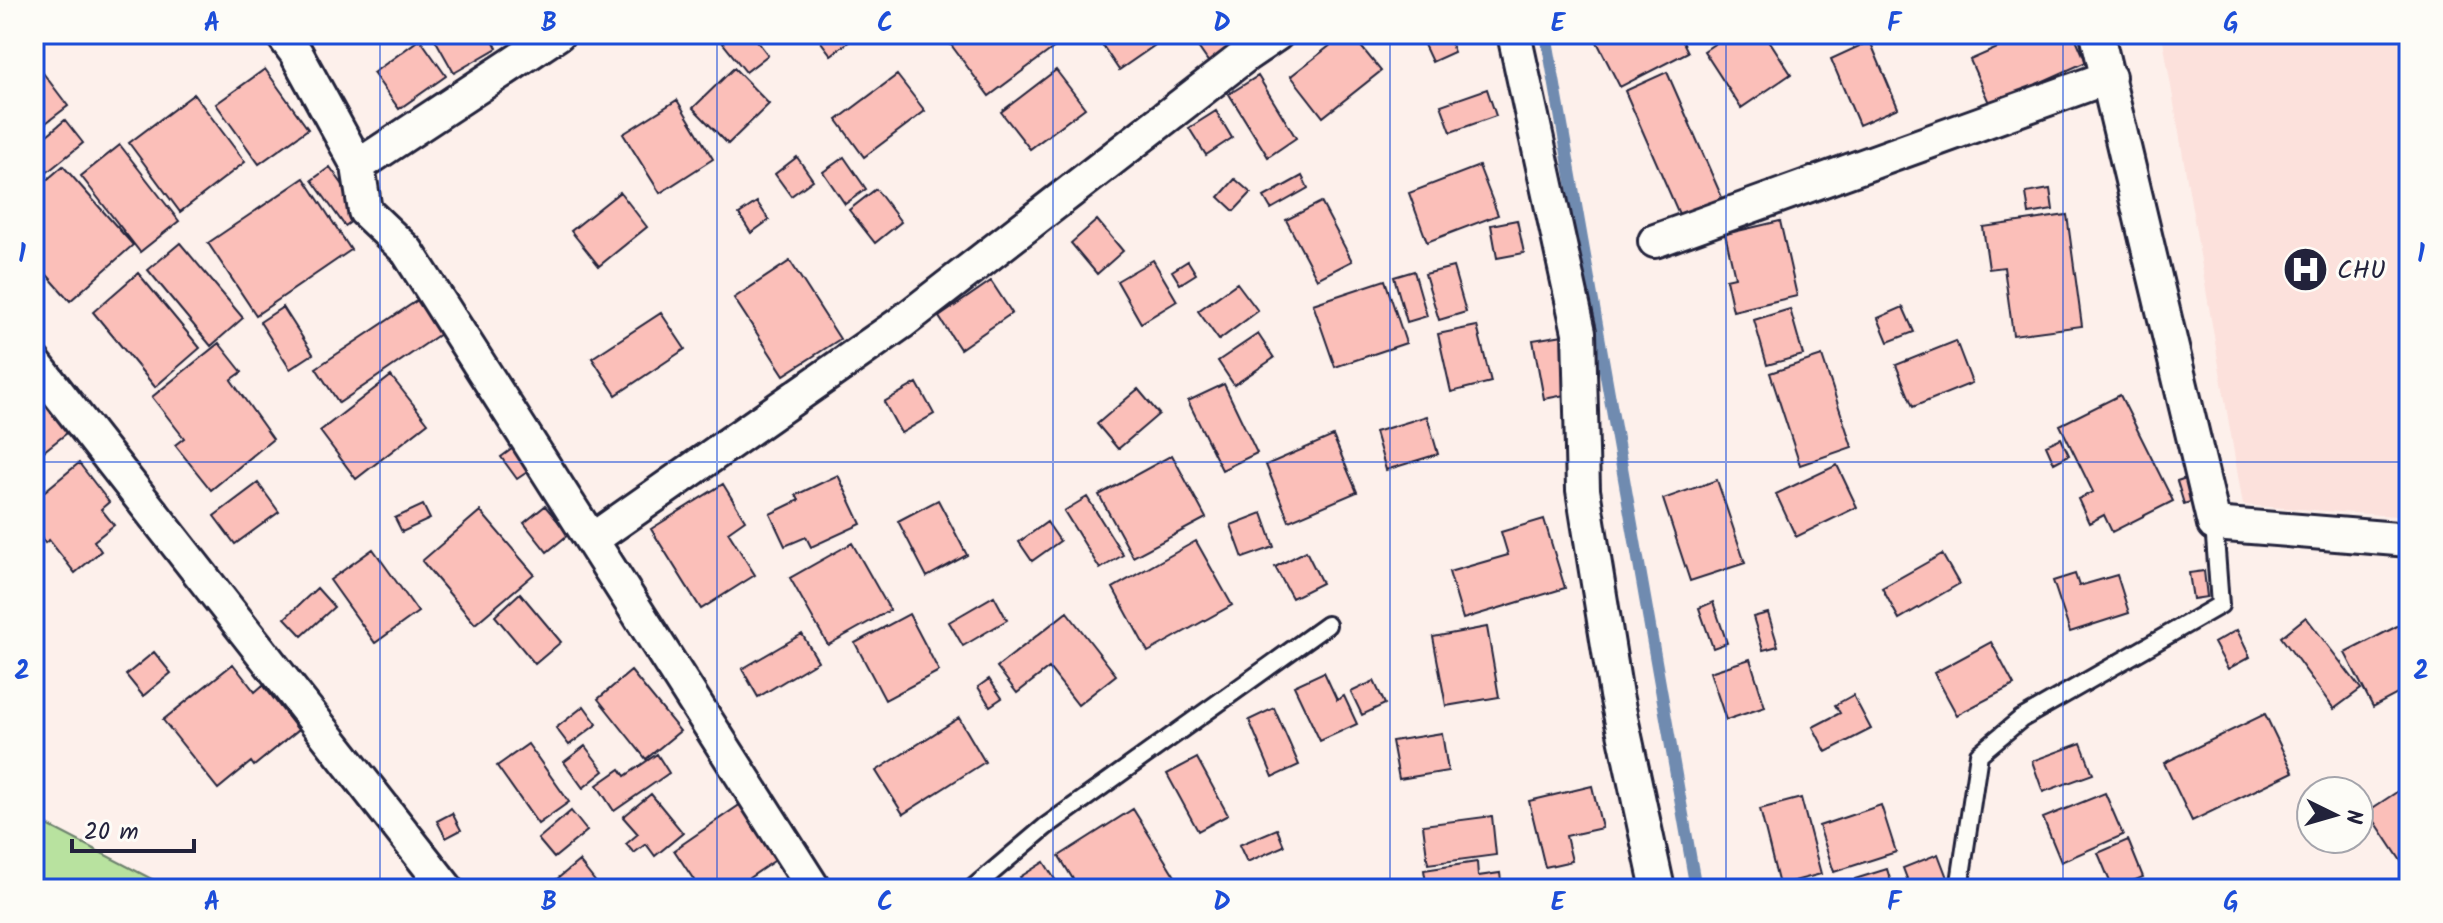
<svg xmlns="http://www.w3.org/2000/svg" width="2443" height="923" font-family="Kalam,sans-serif">
	<style>
		.built { fill: #fce1dc }
		.green { fill: #b8e29f; stroke: #6d826d; stroke-width: 2 }
		.lines { fill: none; stroke-linecap: round; stroke-linejoin: round }
		.stream { stroke: #6f8bb0; stroke-width: 12 }
		.building { fill: #fbbfb9; stroke: #22223b; stroke-width: 2 }
		.service-casing { stroke: #22223b; stroke-width: 22 }
		.minor-casing { stroke: #22223b; stroke-width: 38 }
		.service { stroke: #fdfcf7; stroke-width: 16 }
		.minor { stroke: #fdfcf7; stroke-width: 32 }
		.grid { fill: none; stroke: #1d4ed8; stroke-width: 2; stroke-opacity: 0.55 }
		.labels { text-anchor: middle; stroke-width: 6; stroke-linejoin: round; paint-order: stroke }
		.poi-label { font-size: 26px; fill: #22223b; stroke: #fdfcf7; text-anchor: start }
		.neatline { fill: none; stroke: #1d4ed8; stroke-width: 3 }
		.grid-label { font-size: 26px; text-anchor: middle; font-weight: bold; fill: #1d4ed8 }
	</style>
	<rect width="100%" height="100%" fill="#fdf0eb"/>
	<filter id="ink" filterUnits="userSpaceOnUse"><feTurbulence type="fractalNoise" baseFrequency=".0125" numOctaves="2"/><feDisplacementMap in="SourceGraphic" scale="16" xChannelSelector="R" yChannelSelector="G"/><feConvolveMatrix kernelMatrix="1 2 1 2 8 2 1 2 1" color-interpolation-filters="sRGB"/></filter>
	<g filter="url(#ink)">
		<path class="built" d="M2162,34H2409V517L2243,505Z"/>
		<path class="green" d="M34,818L171,889H34Z"/>
		<g class="lines">
			<path class="stream" d="M1546,34L1696,889"/>
		</g>
		<path class="building" d="M432,34H490L497,48L454,73Z
			M721,34H752L768,55L746,72L718,37Z
			M815,34H858V35L831,55Z
			M951,34H1070L1071,35L989,96L946,38Z
			M1095,34H1171L1119,70Z
			M1189,34H1272L1216,73Z
			M1345,34H1351L1381,71L1323,117L1291,76Z
			M1419,34H1447L1454,52L1432,62Z
			M1597,34H1679L1688,52L1620,87L1594,36Z
			M1729,34H1765L1791,74L1741,108L1704,51Z
			M2029,34H2074L2086,62L1990,105L1970,60Z
			M420,39L446,76L399,109L373,73Z
			M1870,41L1898,108L1859,125L1831,59Z
			M34,61L68,106L34,132Z
			M734,68L769,104L728,144L693,108Z
			M265,69L308,129L259,164L216,104Z
			M1056,70L1085,108L1030,149L1001,112Z
			M1667,72L1724,202L1682,221L1625,91Z
			M897,75L925,111L864,157L837,120Z
			M1258,76L1296,138L1268,157L1229,94Z
			M1487,89L1496,116L1451,132L1441,105Z
			M194,94L245,162L180,212L129,143Z
			M677,100L713,159L660,193L623,134Z
			M1216,111L1232,138L1206,155L1189,128Z
			M65,120L83,143L34,183V146Z
			M120,145L179,221L140,252L81,176Z
			M797,157L813,180L791,196L775,174Z
			M844,157L866,189L845,204L823,172Z
			M63,166L133,245L70,301L34,260V191Z
			M1479,166L1498,215L1427,242L1409,193Z
			M330,167L363,213L345,226L312,180Z
			M1302,176L1308,188L1271,209L1264,197Z
			M304,178L351,250L256,315L208,243Z
			M1235,179L1251,193L1234,211L1219,197Z
			M876,189L901,222L875,243L849,210Z
			M2050,189L2053,210L2029,214L2026,193Z
			M620,192L647,227L599,266L571,231Z
			M757,202L769,220L751,233L739,214Z
			M1321,202L1352,261L1317,279L1286,220Z
			M2067,215L2082,326L2013,335L2004,267L1989,269L1983,227Z
			M1097,220L1123,251L1097,274L1071,243Z
			M1517,220L1524,253L1497,258L1491,225Z
			M1780,221L1797,296L1733,311L1726,279L1735,277L1725,234Z
			M180,243L243,318L211,346L148,270Z
			M1153,260L1177,301L1141,323L1117,281Z
			M790,261L840,339L784,375L734,298Z
			M1188,261L1196,274L1180,284L1172,271Z
			M1453,267L1466,312L1439,320L1425,274Z
			M1414,271L1427,316L1407,322L1394,277Z
			M138,273L200,348L155,387L93,312Z
			M1385,280L1406,343L1335,367L1313,304Z
			M991,281L1012,313L960,349L939,317Z
			M1237,283L1258,311L1219,340L1198,311Z
			M421,298L443,332L339,403L316,368Z
			M283,307L313,354L290,369L260,322Z
			M1903,307L1914,332L1888,342L1878,318Z
			M1790,309L1803,355L1767,365L1754,320Z
			M661,313L685,349L616,395L592,358Z
			M1477,326L1491,382L1451,392L1438,334Z
			M1258,334L1274,358L1234,385L1218,361Z
			M1569,334L1580,392L1544,399L1533,340Z
			M1956,341L1972,383L1913,407L1896,365Z
			M219,343L242,372L231,380L273,439L211,490L175,445L184,438L152,397Z
			M1822,356L1852,447L1800,465L1770,373Z
			M391,376L428,423L356,479L320,431Z
			M34,380L72,429L34,459Z
			M917,383L934,414L901,433L884,402Z
			M1224,384L1257,453L1222,470L1188,401Z
			M1138,389L1159,414L1118,449L1097,424Z
			M2120,395L2173,501L2112,532L2104,515L2089,523L2078,499L2093,492L2060,425Z
			M1427,416L1438,454L1386,470L1375,432Z
			M1333,436L1357,492L1289,521L1266,465Z
			M2061,438L2069,455L2054,463L2046,445Z
			M520,443L536,466L517,479L501,457Z
			M1172,455L1206,518L1133,557L1099,495Z
			M79,463L109,502L101,509L114,525L94,541L101,551L75,573L49,540L45,543L34,528V500Z
			M1837,465L1857,507L1796,537L1776,494Z
			M838,475L861,524L811,547L806,537L785,546L770,514L799,500L796,495Z
			M2195,475L2202,498L2184,504L2177,481Z
			M1717,480L1745,563L1690,581L1663,499Z
			M258,483L279,512L235,544L214,516Z
			M723,484L745,520L728,532L755,575L701,609L651,529Z
			M1087,497L1123,555L1100,569L1064,511Z
			M938,500L967,555L927,577L898,521Z
			M423,505L430,519L402,532L395,518Z
			M545,506L569,534L547,552L524,523Z
			M480,511L534,574L475,624L422,561Z
			M1262,513L1274,547L1243,558L1231,525Z
			M1544,519L1565,588L1463,619L1449,572L1508,555L1501,532Z
			M1047,522L1060,541L1032,561L1019,542Z
			M1196,541L1232,605L1148,652L1113,588Z
			M852,543L890,610L828,645L790,578Z
			M373,549L418,612L375,643L330,580Z
			M1306,551L1322,583L1292,598L1275,567Z
			M1942,554L1959,584L1899,619L1882,588Z
			M2204,571L2207,597L2193,599L2189,573Z
			M2075,574L2079,586L2117,575L2129,613L2070,632L2053,581Z
			M317,588L334,607L302,636L285,618Z
			M520,593L561,642L535,664L495,616Z
			M994,596L1007,620L963,646L949,622Z
			M1713,602L1727,643L1713,648L1699,608Z
			M1067,612L1116,675L1078,705L1049,668L1017,693L997,667Z
			M1768,613L1778,646L1763,650L1753,617Z
			M909,614L939,671L885,700L855,643Z
			M2306,617L2361,689L2334,709L2281,637Z
			M2409,620V688L2373,707L2345,653Z
			M1487,627L1499,697L1446,706L1433,637Z
			M2237,630L2250,657L2228,669L2214,643Z
			M802,634L818,661L758,697L742,669Z
			M1991,642L2014,685L1957,715L1934,673Z
			M154,652L171,673L143,696L126,675Z
			M1750,659L1765,707L1726,720L1710,672Z
			M233,664L255,692L263,685L298,730L254,766L251,762L218,789L163,720Z
			M631,671L680,731L646,759L598,699Z
			M1324,672L1337,700L1344,696L1357,724L1320,741L1294,686Z
			M989,679L1002,698L990,706L978,687Z
			M1374,681L1385,704L1362,715L1351,692Z
			M1853,695L1871,729L1826,752L1813,727L1840,713L1835,705Z
			M584,706L597,724L569,745L556,728Z
			M1274,708L1299,765L1273,777L1249,720Z
			M2265,714L2293,772L2192,821L2164,763Z
			M959,718L985,762L903,814L876,771Z
			M1442,733L1448,771L1399,779L1392,741Z
			M2081,743L2093,774L2043,792L2032,761Z
			M528,744L569,802L538,824L497,766Z
			M585,746L604,771L583,788L564,762Z
			M657,754L669,773L614,811L597,785L620,769L625,776Z
			M1197,758L1228,815L1198,831L1167,774Z
			M2409,784V873L2368,811Z
			M1592,786L1602,828L1566,836L1572,861L1545,867L1529,801Z
			M2105,793L2123,835L2061,862L2043,818Z
			M651,794L683,833L655,856L646,844L634,853L626,844L638,834L623,817Z
			M1801,798L1821,874L1779,885L1760,809Z
			M741,804L777,859L733,889H700L674,850Z
			M1881,805L1896,852L1834,872L1819,826Z
			M1133,809L1176,878L1159,889H1079L1059,856Z
			M571,811L587,831L554,858L538,839Z
			M452,813L461,830L446,838L437,821Z
			M1492,816L1496,855L1428,864L1423,825Z
			M1277,829L1284,846L1247,862L1239,845Z
			M2128,840L2143,877L2113,889L2098,853Z
			M1938,854L1949,883L1933,889H1911L1903,868Z
			M579,861L601,889H545Z
			M1044,862L1061,889H1028L1020,877Z
			M1477,862L1478,876L1500,873L1502,889H1427L1424,870Z
			M1887,869L1893,889H1858L1855,879Z"/>
		<g class="lines">
			<defs>
				<path id="service" d="M972,889L1045,827L1327,625
					M1959,889L1979,754L2021,719L2220,605L2214,524"/>
				<path id="minor" d="M282,34L296,53L358,166L365,211L407,251L814,889
					M1514,34L1579,332L1583,490L1616,695L1658,889
					M2097,34L2214,524L2409,540
					M358,166L558,34
					M1655,241L2109,77
					M34,362L447,889
					M593,539L901,323L1246,55L1277,34"/>
			</defs>
			<use href="#service" class="service-casing"/>
			<use href="#minor" class="minor-casing"/>
			<use href="#service" class="service"/>
			<use href="#minor" class="minor"/>
		</g>
	</g>
	<path class="grid" d="M380,34V889M717,34V889M1053,34V889M1390,34V889M1726,34V889M2063,34V889M34,462H2409"/>
	<defs>
		<symbol id="hospital-disc" viewBox="-11 -11 22 22"><circle r="9.5" fill="#22223b" stroke="#fdfcf7"/><path d="M-5-5h3v3.5h4V-5h3V5h-3V1.5h-4V5h-3Z" fill="#fff"/></symbol>
	</defs>
	<g fill-rule="evenodd">
		<use href="#hospital-disc" x="2280" y="244" width="51" height="51"/>
	</g>
	<g class="labels">
		<g class="poi-label">
			<text x="2337" y="278">CHU</text>
		</g>
	</g>
	<rect width="2443" height="923" fill="none" stroke="#fdfcf7" stroke-width="88"/>
	<g transform="translate(2335 815) rotate(95)"><circle r="38" fill="#fdfcf7" stroke="#a5a5ac" stroke-width="2"/>
	<path d="M0-6L14 30L0 20L-14 30Z" fill="#22223b"/>
	<text y="-12" font-size="22" font-weight="bold" text-anchor="middle" fill="#22223b">N</text>
	</g>
	<path d="M72 839v12h122v-12" fill="none" stroke="#22223b" stroke-width="4"/>
	<text x="84" y="839" font-size="24" fill="#22223b" stroke="#fdfcf7" stroke-width="6" paint-order="stroke">20 m</text>
	<rect x="44" y="44" width="2355" height="835" class="neatline"/>
	<g class="grid-label">
		<text x="212" y="31">A</text>
		<text x="549" y="31">B</text>
		<text x="885" y="31">C</text>
		<text x="1222" y="31">D</text>
		<text x="1558" y="31">E</text>
		<text x="1894" y="31">F</text>
		<text x="2231" y="31">G</text>
		<text x="22" y="262">1</text>
		<text x="2421" y="262">1</text>
		<text x="22" y="679">2</text>
		<text x="2421" y="679">2</text>
		<text x="212" y="910">A</text>
		<text x="549" y="910">B</text>
		<text x="885" y="910">C</text>
		<text x="1222" y="910">D</text>
		<text x="1558" y="910">E</text>
		<text x="1894" y="910">F</text>
		<text x="2231" y="910">G</text>
	</g>
</svg>
